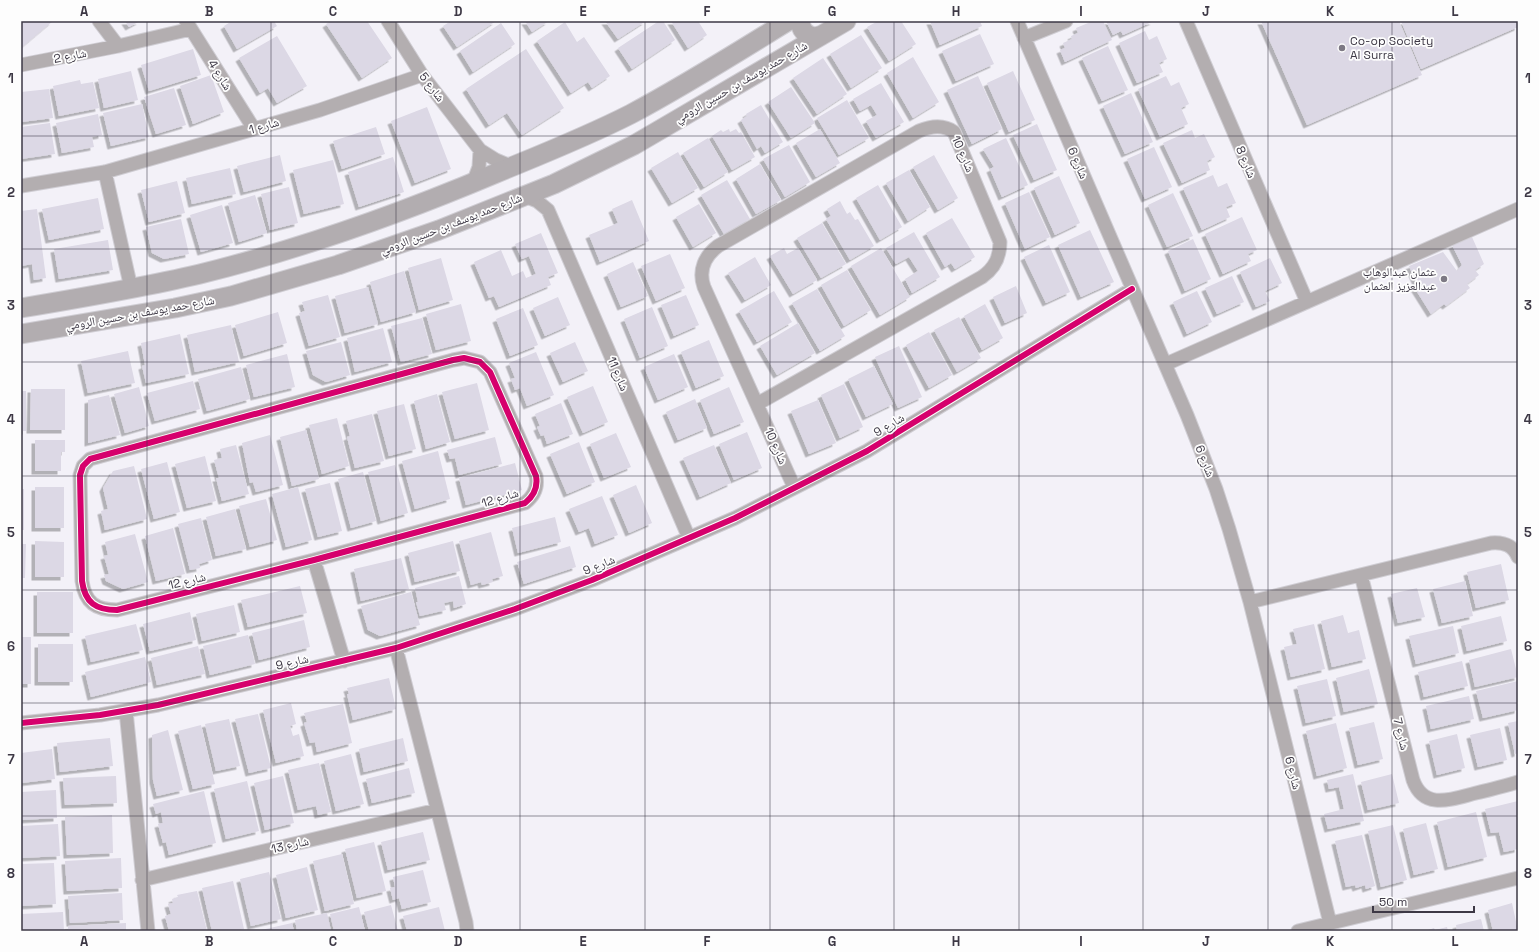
<svg xmlns="http://www.w3.org/2000/svg" width="1539" height="952" font-family="'Space Grotesk','Noto Naskh Arabic',sans-serif">
	<style>
		.building { fill: #dcd8e5; filter: url(#shadow) }
		.lines { fill: none; stroke-linecap: round; stroke-linejoin: round }
		.street-casing { stroke: #cfcdd3; stroke-width: 15 }
		.secondary-casing { stroke: #cfcdd3; stroke-width: 21 }
		.street { stroke: #b3aeb0; stroke-width: 13 }
		.secondary { stroke: #b2adb0; stroke-width: 19 }
		.cycleway-casing { stroke: #fdfdfd; stroke-width: 8 }
		.cycleway { stroke: #d6006c; stroke-width: 6 }
		.grid { fill: none; stroke: #3d3845; stroke-width: 1; stroke-opacity: 0.55 }
		.poi-dot { fill: #7d7984; stroke: #fdfdfd; stroke-width: 1.5 }
		.labels { text-anchor: middle; stroke-width: 3.5; stroke-linejoin: round; paint-order: stroke }
		.poi-label { font-size: 12px; fill: #3d3845; stroke: #fdfdfd; text-anchor: start }
		.street-label { font-size: 12px; fill: #3d3845; stroke: #fdfdfd }
		.neatline { fill: none; stroke: #3d3845; stroke-width: 1.5 }
		.grid-label { font-size: 13px; text-anchor: middle; font-weight: bold; fill: #3d3845 }
	</style>
	<defs>
		<filter id="shadow"><feDropShadow dx="-3.5" dy="3.5" stdDeviation="0" flood-color="#0004"/></filter>
	</defs>
	<rect width="100%" height="100%" fill="#f3f1f8"/>
	<path class="building" d="M21,21H53L21,48Z
		M125,21H140L129,27Z
		M232,21H274L277,26L237,49L224,26Z
		M331,21H367L392,58L362,78L326,24Z
		M451,21H496L457,47L443,26Z
		M525,21H549L532,32Z
		M605,21H646L618,39Z
		M659,21H663L675,40L632,69L618,48Z
		M671,21H698L707,35L688,48Z
		M878,21H901L916,44L889,61L867,27Z
		M930,21H980L982,26L940,45Z
		M1093,21H1103L1112,40L1065,62L1060,50L1065,48L1063,43L1072,39L1071,36L1078,33L1076,28Z
		M1106,21H1154L1123,35L1121,31L1113,35Z
		M1261,21H1399L1422,75L1307,125Z
		M1401,21H1518V27L1421,69Z
		M565,22L577,42L584,37L610,76L592,88L588,82L571,93L537,41Z
		M501,23L515,44L473,72L460,51Z
		M1145,31L1149,40L1157,36L1167,59L1159,63L1163,72L1137,83L1119,43Z
		M980,34L994,64L956,81L942,51Z
		M861,35L882,68L851,88L830,54Z
		M277,36L307,86L277,103L268,88L260,93L239,58Z
		M1108,46L1128,90L1102,101L1082,58Z
		M193,49L201,75L149,91L141,65Z
		M526,49L564,108L522,135L507,113L489,125L466,89Z
		M913,57L939,102L913,118L887,73Z
		M823,58L847,94L817,114L793,78Z
		M131,71L138,100L104,108L98,79Z
		M1013,71L1035,120L1009,132L987,83Z
		M211,75L224,112L193,124L180,86Z
		M978,76L1002,129L972,144L947,90Z
		M1166,76L1171,86L1179,82L1189,104L1181,108L1188,124L1160,137L1138,89Z
		M80,80L81,84L93,82L99,108L59,116L53,86Z
		M881,83L904,122L876,138L866,121L877,115L871,105L860,111L853,99Z
		M791,87L815,123L791,138L768,102Z
		M174,88L186,125L156,134L144,97Z
		M49,89L53,118L21,122V92Z
		M1131,93L1153,142L1125,154L1103,106Z
		M847,100L869,138L839,155L817,118Z
		M142,104L149,137L111,146L103,113Z
		M761,105L783,142L765,153L761,146L757,149L741,120L747,116L746,114Z
		M427,107L451,169L415,183L391,121Z
		M98,114L102,135L92,137L94,147L62,153L56,123Z
		M50,123L55,154L21,159V127Z
		M1037,124L1057,170L1034,180L1013,135Z
		M376,127L385,154L342,169L333,141Z
		M729,129L730,132L736,129L739,133L741,132L755,157L732,170L712,136L721,130L723,132Z
		M820,129L840,163L816,177L796,143Z
		M1192,130L1195,138L1204,134L1215,157L1207,161L1210,170L1182,183L1163,143Z
		M708,138L728,172L704,187L683,153Z
		M1006,138L1028,185L1002,197L990,169L994,167L983,149Z
		M789,145L810,182L785,197L763,159Z
		M1154,147L1172,187L1145,199L1127,159Z
		M678,152L698,188L672,203L651,168Z
		M280,155L286,181L244,192L237,166Z
		M934,155L958,198L938,210L913,167Z
		M393,157L404,192L359,207L348,172Z
		M333,160L344,204L304,214L293,170Z
		M760,164L781,200L756,214L736,179Z
		M230,168L236,194L192,204L186,178Z
		M909,170L930,207L908,221L886,183Z
		M1213,175L1218,187L1227,183L1236,203L1226,207L1230,217L1202,230L1183,188Z
		M1059,176L1080,223L1055,235L1034,188Z
		M727,180L750,219L724,234L701,195Z
		M177,181L185,213L149,222L141,190Z
		M878,185L902,227L880,240L856,198Z
		M289,187L298,223L270,230L261,194Z
		M1029,192L1050,237L1025,249L1005,203Z
		M1173,193L1193,236L1167,247L1148,205Z
		M255,195L267,233L239,242L228,203Z
		M98,198L104,229L49,240L42,209Z
		M632,200L649,241L600,262L589,235L618,223L612,209Z
		M840,201L847,214L850,212L855,220L858,219L874,246L850,260L826,219L831,216L827,209Z
		M699,204L716,233L693,247L676,217Z
		M222,205L233,243L201,252L190,215Z
		M37,209L46,278L34,280L32,264L21,266V211Z
		M1242,217L1257,250L1248,254L1251,261L1223,274L1205,234Z
		M952,218L975,257L955,269L951,263L945,267L926,233Z
		M181,219L189,254L164,259L152,253L146,227Z
		M822,223L846,264L821,278L797,238Z
		M1090,230L1114,282L1081,297L1058,245Z
		M914,232L940,277L912,293L905,279L918,271L909,257L896,264L886,248Z
		M541,233L558,273L548,277L551,285L499,307L494,296L489,298L474,262L501,250L512,276L523,271L526,278L536,274L529,256L522,259L515,244Z
		M1472,237L1484,264L1475,270L1479,275L1467,284L1470,288L1446,306L1444,304L1431,314L1414,287L1417,284L1409,266L1443,252L1457,271L1462,265L1452,245Z
		M1193,239L1211,279L1185,291L1168,251Z
		M108,240L113,270L59,279L54,249Z
		M1049,245L1070,292L1046,303L1024,257Z
		M784,248L787,254L798,248L817,280L793,294L770,256Z
		M881,248L910,297L880,315L851,266Z
		M670,254L685,288L656,301L641,266Z
		M755,257L771,285L745,300L728,273Z
		M441,258L453,300L419,310L408,268Z
		M1270,258L1282,283L1265,291L1270,301L1256,307L1240,272Z
		M633,262L648,296L621,307L607,274Z
		M847,270L871,310L844,326L821,285Z
		M404,271L416,312L381,322L370,282Z
		M1232,276L1244,302L1217,314L1205,288Z
		M1016,286L1027,313L1005,323L993,297Z
		M368,287L378,324L345,333L335,296Z
		M817,289L845,336L820,351L792,303Z
		M774,291L792,322L757,342L739,311Z
		M1197,291L1212,322L1187,334L1173,302Z
		M328,295L340,337L309,346L299,313L305,311L302,302Z
		M686,295L699,325L674,336L661,305Z
		M558,297L570,325L545,336L533,308Z
		M461,304L471,341L436,350L426,314Z
		M985,304L1003,338L982,350L964,316Z
		M652,307L668,346L640,358L624,319Z
		M523,308L538,345L510,356L496,319Z
		M278,312L287,343L244,356L235,325Z
		M959,317L981,358L957,372L934,330Z
		M422,318L432,354L401,362L391,326Z
		M798,323L815,353L777,375L760,346Z
		M231,325L239,362L195,372L187,335Z
		M383,328L392,362L355,372L347,338Z
		M929,332L952,375L929,388L906,345Z
		M180,334L189,374L146,383L142,366L145,365L141,343Z
		M709,340L724,376L696,388L681,352Z
		M341,342L350,375L326,382L313,375L306,351Z
		M575,342L588,371L563,382L550,353Z
		M899,346L922,397L898,408L875,357Z
		M128,351L135,383L88,393L81,361Z
		M536,352L554,395L527,406L520,388L515,390L511,379L515,378L509,363Z
		M287,354L295,387L254,397L246,365Z
		M674,354L688,387L658,400L644,367Z
		M874,366L893,404L866,417L848,379Z
		M241,367L250,399L207,411L198,379Z
		M193,381L200,409L155,421L147,393Z
		M477,383L489,430L455,439L442,392Z
		M844,384L863,427L840,438L821,395Z
		M593,386L608,422L583,433L567,397Z
		M139,387L149,426L125,433L114,394Z
		M729,387L744,422L714,434L700,400Z
		M31,389H65V430H30Z
		M21,391H26V431H21Z
		M437,394L450,442L426,449L414,401Z
		M109,395L120,435L88,443V400Z
		M695,399L707,428L678,440L666,412Z
		M818,400L836,443L809,454L791,411Z
		M561,403L573,434L547,444L544,435L541,436L537,427L540,426L535,414Z
		M404,404L416,449L389,456L377,411Z
		M372,414L384,461L355,468L347,437L350,436L346,421Z
		M337,418L349,466L322,474L309,425Z
		M306,430L319,479L292,486L280,437Z
		M747,432L762,468L734,480L719,444Z
		M616,433L631,467L604,478L590,444Z
		M270,435L283,485L256,492L253,482L250,483L242,443Z
		M495,437L502,464L459,475L455,458L450,459L447,450Z
		M35,440H65V452H61V471H35Z
		M579,442L595,482L567,494L550,454Z
		M236,445L249,494L222,501L216,478H219L214,460L222,458L220,449Z
		M714,445L731,483L700,497L683,458Z
		M438,451L450,499L415,509L402,461Z
		M205,456L216,501L187,508L175,464Z
		M167,462L180,512L154,519L141,469Z
		M515,463L522,490L466,505L459,478Z
		M395,465L408,513L381,521L368,472Z
		M134,466L147,519L105,530L101,511L108,509L103,488L113,471Z
		M363,472L376,521L351,528L338,479Z
		M330,483L342,531L318,537L305,489Z
		M636,485L652,523L629,533L613,495Z
		M35,487H64V528H35Z
		M298,487L312,540L286,547L272,494Z
		M21,489H24V530H21Z
		M602,496L618,535L595,544L589,528L579,532L569,509Z
		M266,499L277,540L250,547L239,506Z
		M235,509L246,549L216,556L206,517Z
		M555,517L561,542L518,553L512,528Z
		M201,518L212,560L199,564L200,568L190,570L178,524Z
		M173,528L185,574L156,581L145,536Z
		M491,532L503,576L492,579L493,582L482,585L481,582L471,585L459,541Z
		M135,534L148,582L123,589L106,581L104,575L109,574L104,556L108,555L105,542Z
		M35,541L64,542V577H35Z
		M453,541L460,571L415,582L408,553Z
		M21,544H26L25,578H21Z
		M570,546L576,567L524,584L517,562Z
		M401,558L409,589L361,601L354,569Z
		M1501,564L1509,600L1476,608L1467,572Z
		M459,576L466,604L454,608L453,601L444,603L446,610L420,616L416,602H418L415,588Z
		M1465,581L1473,616L1442,623L1433,589Z
		M300,586L307,613L248,627L241,600Z
		M1417,588L1425,617L1398,623L1391,594Z
		M37,592H73V633H37Z
		M411,592L420,625L380,636L368,630L361,606Z
		M234,605L240,632L202,641L196,614Z
		M190,612L196,640L150,651L143,624Z
		M1343,615L1348,633L1359,630L1366,659L1332,667L1321,621Z
		M1501,616L1507,641L1467,651L1461,626Z
		M304,620L310,647L259,660L252,633Z
		M136,624L143,650L91,662L85,636Z
		M1314,624L1325,669L1291,677L1284,647L1297,644L1293,629Z
		M1453,626L1459,653L1416,664L1409,636Z
		M248,635L255,664L210,675L203,646Z
		M21,637H31V684H21Z
		M38,644H73V682H38Z
		M198,646L205,674L157,685L151,658Z
		M1511,649L1518,677L1475,687L1469,660Z
		M145,657L151,682L91,697L85,672Z
		M1462,661L1468,686L1424,697L1418,672Z
		M1369,669L1378,704L1344,712L1336,678Z
		M389,678L396,709L353,720L347,694H349L347,688Z
		M1327,679L1336,716L1306,723L1297,686Z
		M1518,681V710L1483,718L1476,691Z
		M1469,696L1474,719L1431,729L1426,706Z
		M291,703L296,724L290,726L293,736L299,734L304,756L276,763L263,710Z
		M343,704L352,743L317,752L315,742L310,743L304,723L307,722L304,713Z
		M258,714L271,768L249,773L235,719Z
		M229,719L240,766L216,771L205,724Z
		M1518,721V753L1515,754L1508,723Z
		M1374,722L1383,759L1358,765L1349,728Z
		M1336,723L1347,768L1317,776L1306,731Z
		M201,725L215,784L193,789L178,731Z
		M1500,728L1507,760L1478,767L1470,735Z
		M168,730L183,790L157,796L153,780L152,735Z
		M1457,734L1465,768L1437,775L1429,741Z
		M110,738L113,766L60,772L57,743Z
		M403,738L408,761L364,772L359,749Z
		M52,749L55,779L21,783V753Z
		M351,754L364,804L336,811L324,761Z
		M319,763L331,812L318,815L316,806L298,810L288,770Z
		M409,768L415,793L372,803L366,779Z
		M1353,774L1364,821L1328,829L1324,814L1344,809L1339,787L1329,789L1327,780Z
		M1392,774L1399,803L1368,810L1361,782Z
		M116,776L117,803L65,805L63,778Z
		M283,776L294,823L265,830L254,783Z
		M247,781L259,831L226,839L214,789Z
		M56,790L57,818L21,820V792Z
		M204,791L216,843L169,855L166,842L163,843L158,824L163,823L161,812L156,814L153,804Z
		M1518,801V849L1504,852L1499,832L1491,833L1485,809Z
		M1476,812L1487,857L1448,867L1437,822Z
		M112,815L113,853L67,855L65,817Z
		M1426,823L1438,869L1414,875L1403,829Z
		M58,824L60,856L21,858V826Z
		M1393,825L1407,880L1381,887L1368,831Z
		M423,832L430,860L388,870L381,842Z
		M1362,835L1375,886L1366,889L1365,885L1356,888L1355,885L1346,887L1335,841Z
		M374,842L386,891L357,898L345,849Z
		M342,854L354,904L325,911L313,861Z
		M121,858L122,888L67,891L65,861Z
		M54,863L56,904L21,906V864Z
		M307,867L318,910L286,918L276,875Z
		M423,870L431,902L402,909L399,898L393,900L390,888L395,887L393,877Z
		M269,872L281,919L251,926L240,879Z
		M233,881L244,929L235,931H212L202,888Z
		M197,891L207,931H169L165,916L171,914L168,904L173,903L172,899L178,897L177,895Z
		M122,893L123,920L70,923L68,896Z
		M1512,903L1518,931H1493L1488,910Z
		M391,905L398,931H369L364,912Z
		M359,907L365,931H334L330,914Z
		M439,907L445,931H407L403,916Z
		M63,912L64,931H21V914Z
		M327,913L331,931H297L295,920Z
		M1481,919L1484,931H1457L1456,925Z
		M126,923V931H68V926Z
		M292,923L294,931H261V930Z
		M1447,927L1448,931H1425L1434,928L1435,930Z"/>
	<g class="lines">
		<defs>
			<path id="street" d="M99,21L118,46
				M186,21L254,129
				M388,21L422,75L480,150L496,160L513,167
				M1017,21L1187,415L1216,489L1229,529L1250,602L1330,923
				M1186,21L1307,302
				M1024,38L1066,21
				M21,65L118,46L191,29
				M105,172L131,288
				M473,183L479,167L480,150
				M21,186L105,172L320,110L422,75
				M525,196L537,201L548,210L689,538
				M464,358L480,362L490,372L536,476C538,487 534,496 525,503L314,560L117,610C96,610 85,603 82,581L80,475L83,466L90,459L453,360Z
				M1166,364L1518,209
				M757,404L982,277C995,268 1000,257 1000,242L954,132C943,124 931,126 919,131L718,246C705,256 698,270 704,287L794,487
				M314,560L344,661
				M1361,575L1413,780C1424,811 1452,799 1476,793C1490,790 1504,786 1518,782
				M1250,602L1491,543C1504,542 1513,545 1518,557
				M396,648L466,922L467,931
				M126,711L148,931
				M21,723L100,715L158,705L396,648L515,609L592,580L735,518L867,451L1132,289
				M142,880L437,810
				M1298,931L1518,878"/>
			<path id="secondary" d="M800,21C801,33 811,40 822,35
				M21,308C81,298 141,288 200,274C301,249 399,214 494,174C540,155 586,137 631,114C684,86 736,53 788,21
				M21,334L175,308L231,296L338,265L439,230L554,184L634,145L846,21"/>
		</defs>
		<use href="#street" class="street-casing"/>
		<use href="#secondary" class="secondary-casing"/>
		<use href="#street" class="street"/>
		<use href="#secondary" class="secondary"/>
		<defs>
			<path id="cycleway" d="M464,358L480,362L490,372L536,476C538,487 534,496 525,503L314,560L117,610C96,610 85,603 82,581L80,475L83,466L90,459L453,360Z
				M21,723L100,715L158,705L396,648L515,609L592,580L735,518L867,451L1132,289"/>
		</defs>
		<use href="#cycleway" class="cycleway-casing"/>
		<use href="#cycleway" class="cycleway"/>
	</g>
	<path class="grid" d="M147,21V931M271,21V931M396,21V931M520,21V931M645,21V931M770,21V931M894,21V931M1019,21V931M1143,21V931M1268,21V931M1392,21V931M21,136H1518M21,249H1518M21,362H1518M21,476H1518M21,590H1518M21,703H1518M21,816H1518"/>
	<g class="poi-dot">
		<circle cx="1342" cy="48" r="4"/>
		<circle cx="1444" cy="279" r="4"/>
	</g>
	<g class="labels">
		<g class="poi-label">
			<text x="1350" y="45">Co-op Society<tspan x="1350" dy="14">Al Surra</tspan></text>
			<text x="1436" y="276" text-anchor="end">عثمان عبدالوهاب<tspan x="1436" dy="14">عبدالعزيز العثمان</tspan></text>
		</g>
		<g class="street-label">
			<text transform="translate(70 56) rotate(-11)" y="4">شارع 2</text>
			<text transform="translate(220 75) rotate(58)" y="4">شارع 4</text>
			<text transform="translate(741 82) rotate(-30)" y="4">شارع حمد يوسف بن حسين الرومي</text>
			<text transform="translate(432 87) rotate(53)" y="4">شارع 5</text>
			<text transform="translate(264 126) rotate(-16)" y="4">شارع 1</text>
			<text transform="translate(963 154) rotate(66)" y="4">شارع 10</text>
			<text transform="translate(1246 162) rotate(67)" y="4">شارع 8</text>
			<text transform="translate(1078 163) rotate(67)" y="4">شارع 6</text>
			<text transform="translate(451 224) rotate(-21)" y="4">شارع حمد يوسف بن حسين الرومي</text>
			<text transform="translate(140 313) rotate(-10)" y="4">شارع حمد يوسف بن حسين الرومي</text>
			<text transform="translate(618 374) rotate(67)" y="4">شارع 11</text>
			<text transform="translate(889 425) rotate(-31)" y="4">شارع 9</text>
			<text transform="translate(776 446) rotate(66)" y="4">شارع 10</text>
			<text transform="translate(1205 461) rotate(69)" y="4">شارع 6</text>
			<text transform="translate(500 498) rotate(-17)" y="4">شارع 12</text>
			<text transform="translate(599 565) rotate(-22)" y="4">شارع 9</text>
			<text transform="translate(187 581) rotate(-14)" y="4">شارع 12</text>
			<text transform="translate(292 662) rotate(-13)" y="4">شارع 9</text>
			<text transform="translate(1401 734) rotate(76)" y="4">شارع 7</text>
			<text transform="translate(1293 773) rotate(76)" y="4">شارع 6</text>
			<text transform="translate(290 845) rotate(-13)" y="4">شارع 13</text>
		</g>
	</g>
	<rect width="1539" height="952" fill="none" stroke="#fdfdfd" stroke-width="44"/>
	<path d="M1373 906v6h101v-6" fill="none" stroke="#3d3845" stroke-width="2"/>
	<text x="1379" y="906" font-size="12" fill="#3d3845" stroke="#fdfdfd" stroke-width="3" paint-order="stroke">50 m</text>
	<rect x="22" y="22" width="1495" height="908" class="neatline"/>
	<g class="grid-label">
		<text x="84" y="16">A</text>
		<text x="209" y="16">B</text>
		<text x="333" y="16">C</text>
		<text x="458" y="16">D</text>
		<text x="583" y="16">E</text>
		<text x="707" y="16">F</text>
		<text x="832" y="16">G</text>
		<text x="956" y="16">H</text>
		<text x="1081" y="16">I</text>
		<text x="1206" y="16">J</text>
		<text x="1330" y="16">K</text>
		<text x="1455" y="16">L</text>
		<text x="11" y="83">1</text>
		<text x="1528" y="83">1</text>
		<text x="11" y="197">2</text>
		<text x="1528" y="197">2</text>
		<text x="11" y="310">3</text>
		<text x="1528" y="310">3</text>
		<text x="11" y="424">4</text>
		<text x="1528" y="424">4</text>
		<text x="11" y="537">5</text>
		<text x="1528" y="537">5</text>
		<text x="11" y="651">6</text>
		<text x="1528" y="651">6</text>
		<text x="11" y="764">7</text>
		<text x="1528" y="764">7</text>
		<text x="11" y="878">8</text>
		<text x="1528" y="878">8</text>
		<text x="84" y="946">A</text>
		<text x="209" y="946">B</text>
		<text x="333" y="946">C</text>
		<text x="458" y="946">D</text>
		<text x="583" y="946">E</text>
		<text x="707" y="946">F</text>
		<text x="832" y="946">G</text>
		<text x="956" y="946">H</text>
		<text x="1081" y="946">I</text>
		<text x="1206" y="946">J</text>
		<text x="1330" y="946">K</text>
		<text x="1455" y="946">L</text>
	</g>
</svg>
